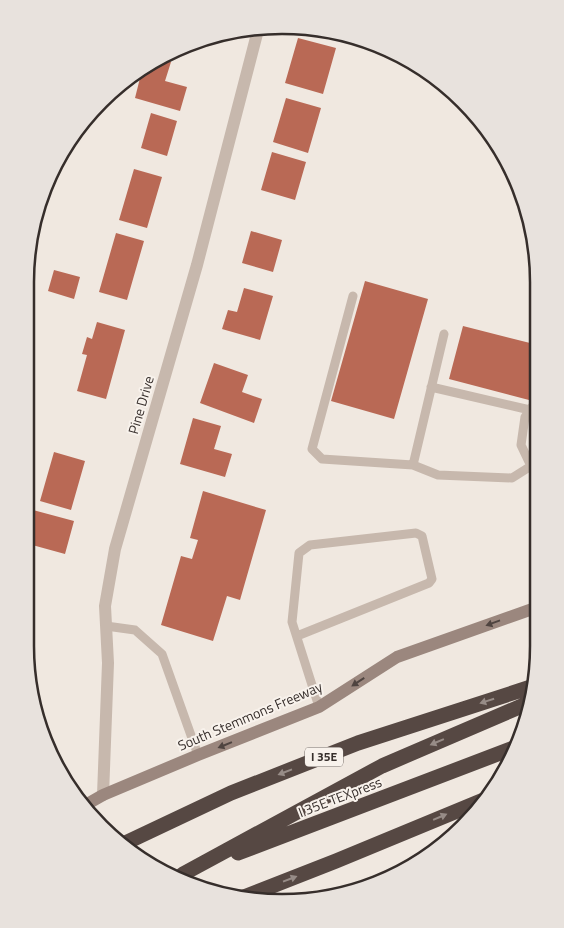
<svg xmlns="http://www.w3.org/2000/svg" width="564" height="928" font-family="'Titillium Web',sans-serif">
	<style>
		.building { fill: #b96955 }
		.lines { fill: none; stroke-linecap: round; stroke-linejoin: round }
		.lane { stroke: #c7b8ad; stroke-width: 9 }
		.street { stroke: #c7b8ad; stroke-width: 12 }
		.secondary { stroke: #9b877e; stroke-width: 12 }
		.highway { stroke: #564843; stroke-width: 15 }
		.oneway { fill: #4f4440 }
		.oneway2 { fill: #978c87 }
		.labels { text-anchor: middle; stroke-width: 4; stroke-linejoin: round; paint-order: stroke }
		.shield { fill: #f8f2ec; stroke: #706965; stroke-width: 1 }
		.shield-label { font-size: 12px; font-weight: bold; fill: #362e2b }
		.street-label { font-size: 14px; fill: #362e2b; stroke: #f8f2ec }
		.rim { fill: none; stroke: #362e2b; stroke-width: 2.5 }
	</style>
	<rect width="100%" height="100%" fill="#f0e8e0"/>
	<path class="building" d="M303,30H333L331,38Z
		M298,38L336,48L323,94L285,83Z
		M161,59L171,62L165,81L187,87L180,111L135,98L143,66Z
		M286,98L321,108L308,153L273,142Z
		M151,113L177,121L167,156L141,148Z
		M272,152L306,162L295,200L261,190Z
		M134,169L162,177L147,228L119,220Z
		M251,231L282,240L273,272L242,263Z
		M116,233L144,241L127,300L99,292Z
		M54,270L80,277L74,299L48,291Z
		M365,281L428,299L394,419L331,401Z
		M244,288L273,296L260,340L222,329L228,310L237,312Z
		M97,322L125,330L106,399L77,391L87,355L82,354L87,337L92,339Z
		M463,326L538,345V363L529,400L449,379Z
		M214,363L248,375L242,392L262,399L254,423L200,403Z
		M193,418L221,426L214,449L232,454L225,477L180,464Z
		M54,452L85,461L71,510L40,501Z
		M203,491L266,510L240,600L227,596L213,641L161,625L181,556L192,559L198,540L190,538Z
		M33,510L74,521L65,554L25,543V537Z"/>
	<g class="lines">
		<path class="lane" d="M38,204L39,198
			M353,296L312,449L322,459L413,465L438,475L512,478L531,466L538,468
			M431,387L530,410
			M413,465L444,334
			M531,466L521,445L525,417L534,404L538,400
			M106,626L135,630L162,654L198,755
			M297,636L429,583L432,579L422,536L416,533L310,545L299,553L292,622L319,707"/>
		<path class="street" d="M103,795L108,663L105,606L115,549L197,265L258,30"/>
		<path class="secondary" d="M82,807L103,795L198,755L319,707L397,657L538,607"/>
		<path class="highway" d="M121,845L231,793L358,743L534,686
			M238,853L516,747
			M183,874L382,766L531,702
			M244,897L336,861L486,799"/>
	</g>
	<defs><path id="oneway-solid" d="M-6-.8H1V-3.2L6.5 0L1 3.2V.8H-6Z" transform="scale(1.25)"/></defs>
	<g class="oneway">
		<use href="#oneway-solid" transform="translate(493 623) rotate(160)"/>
		<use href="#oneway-solid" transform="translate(358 682) rotate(147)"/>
		<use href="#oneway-solid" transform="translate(225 745) rotate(158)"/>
	</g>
	<g class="oneway2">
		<use href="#oneway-solid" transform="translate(487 701) rotate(162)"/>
		<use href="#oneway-solid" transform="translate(437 742) rotate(157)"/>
		<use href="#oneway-solid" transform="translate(285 772) rotate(159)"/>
		<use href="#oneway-solid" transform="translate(440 817) rotate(-23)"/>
		<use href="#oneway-solid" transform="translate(290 879) rotate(-21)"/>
	</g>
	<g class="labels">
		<rect class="shield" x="305" y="747.5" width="38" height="19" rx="4"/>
		<g class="shield-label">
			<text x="324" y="761">I 35E</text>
		</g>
		<g class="street-label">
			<text transform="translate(141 405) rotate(-74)" y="5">Pine Drive</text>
			<text transform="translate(250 716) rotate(-23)" y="5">South Stemmons Freeway</text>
			<text transform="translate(340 797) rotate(-21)" y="5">I 35E TEXpress</text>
		</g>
	</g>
	<path d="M0 0H564V928H0ZM282 34H282A248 248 0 0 1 530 282V646A248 248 0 0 1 282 894H282A248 248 0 0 1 34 646V282A248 248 0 0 1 282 34Z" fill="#e8e2dd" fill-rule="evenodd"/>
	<path class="rim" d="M282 34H282A248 248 0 0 1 530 282V646A248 248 0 0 1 282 894H282A248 248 0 0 1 34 646V282A248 248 0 0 1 282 34Z"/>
</svg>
